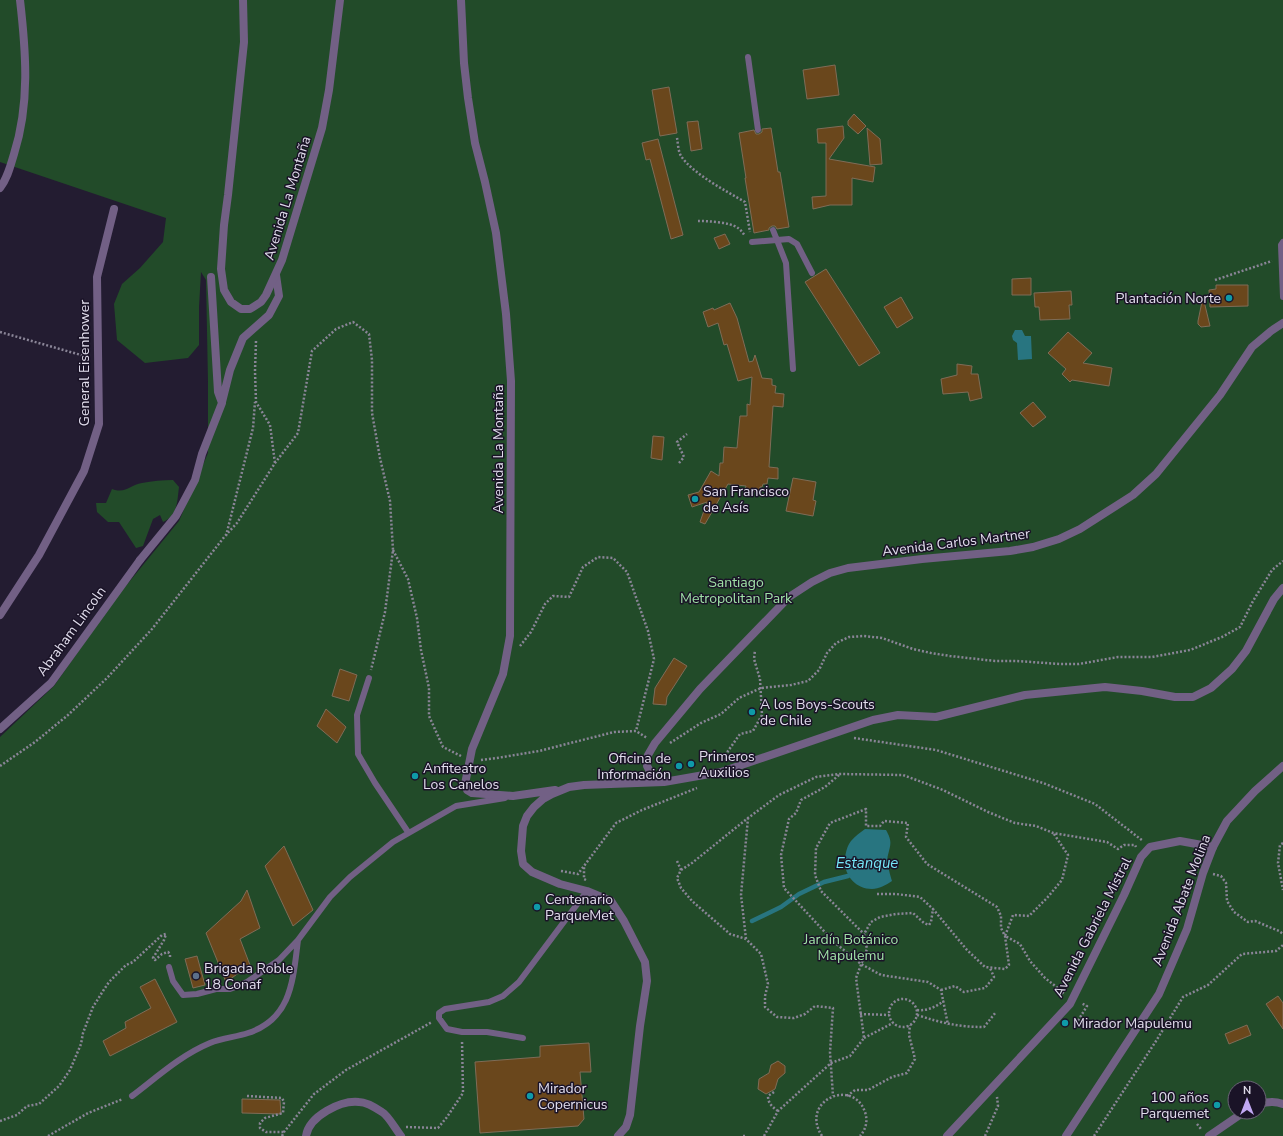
<svg xmlns="http://www.w3.org/2000/svg" width="1283" height="1136" font-family="'Nunito Sans',sans-serif">
	<style>
		.green { fill: #224b29; fill-rule: evenodd }
		.water { fill: #287580 }
		.lines { fill: none; stroke-linecap: round; stroke-linejoin: round }
		.stream { stroke: #287580; stroke-width: 4.5 }
		.building { fill: #6a471c; stroke: #7f6c57 }
		.path { stroke: #8a8597; stroke-width: 2.5; stroke-dasharray: 2 2; stroke-linecap: butt }
		.service { stroke: #726085; stroke-width: 6 }
		.pedestrian { stroke: #726085; stroke-width: 8 }
		.minor { stroke: #726085; stroke-width: 8 }
		.culture-dot { fill: #0f9aa8; stroke: #1a1327; stroke-width: 1.5 }
		.service-dot { fill: #5c6f8a; stroke: #1a1327; stroke-width: 1.5 }
		.labels { text-anchor: middle; stroke-width: 3; stroke-linejoin: round; paint-order: stroke }
		.street-label { font-size: 14px; fill: #e1ddec; stroke: #1a1327 }
		.poi-label { font-size: 14px; fill: #e1ddec; stroke: #1a1327; text-anchor: start }
		.park-label { font-size: 14px; fill: #9fe1a6; stroke: #1a1327 }
		.water-label { font-size: 15px; font-style: italic; fill: #75e6f7; stroke: #1a1327 }
	</style>
	<rect width="100%" height="100%" fill="#231c31"/>
	<path class="green" d="M0,0H1283V1136H0V737L54,686L116,598L179,521L208,453V382L206,280L201,272L199,307V345L188,358L145,363L117,340L114,304L122,284L140,268L163,242L166,218L0,162ZM1235,1088H1259V1112H1235Z
		M173,480L179,487C177,502 178,515 163,522L160,515L153,519L143,546L136,548L119,522H108L97,512L96,503H106L112,489C126,494 130,485 142,483C152,481 163,480 173,480Z"/>
	<path class="water" d="M1015,330H1022L1025,336H1031L1032,359L1018,360L1017,343L1013,340L1012,336Z
		M865,829L886,830C892,841 891,843 888,855C886,860 890,875 892,881C886,885 879,889 872,889C855,889 843,874 845,858C846,852 847,846 851,841C855,836 861,832 865,829Z"/>
	<g class="lines">
		<path class="stream" d="M752,921L781,907L799,894L824,882L848,876"/>
	</g>
	<path class="building" d="M835,65L839,95L807,99L803,70Z
		M669,87L677,133L660,136L652,90Z
		M854,114L866,126L858,134L848,125V121Z
		M698,121L702,149L691,151L687,122Z
		M843,126L844,138L829,159L875,167L873,182L852,178V205H830L813,209L812,197L826,196V143H818L817,129Z
		M771,128L778,172H780L789,227L777,229L775,226H772L769,228V230L754,233L745,178H746L739,133L754,130L756,134H759L762,132V129Z
		M867,128L880,139L882,164L870,165Z
		M658,139L683,235L671,239L650,159L646,160L642,143Z
		M725,234L730,244L719,249L714,238Z
		M826,269L880,353L859,366L805,282Z
		M1031,278V295H1012V279Z
		M1216,285H1248V306L1210,307L1209,290L1216,289Z
		M1071,291L1072,305H1069L1070,319L1040,320L1039,307H1035L1034,293Z
		M901,297L913,318L897,328L884,307Z
		M1203,297L1210,326L1201,327L1198,324V321Z
		M730,303L737,318L749,362L753,361L755,355L762,378L772,379V385L776,386L775,393L784,394L783,407L773,406L769,467L778,468V479L768,478L767,484H763L762,487H760V492L745,491L746,486L728,484L705,524L700,522L707,502L692,507L688,495L699,492L711,471L719,476L720,463H723L724,447L737,448L740,416H747V404L750,405L752,377L738,381L727,344L724,345L718,323L708,327L703,312L713,308L714,310Z
		M1068,332L1092,353L1083,363L1112,368L1109,386L1072,380L1070,382L1062,374L1066,369L1048,353Z
		M957,364L972,366L971,374H978L982,398L970,401L968,392L943,394L941,379L957,375Z
		M1033,402L1046,417L1033,427L1020,413Z
		M653,436L664,437L662,460L651,458Z
		M793,478L816,482L813,500L816,501L813,516L786,511Z
		M674,658L687,666L667,697L666,705L653,704L655,688Z
		M340,669L357,675L349,701L332,696Z
		M326,709L346,727L337,743L317,726Z
		M284,846L313,910L293,926L265,866Z
		M247,890L260,928L240,939L250,965L226,982L206,933L241,901Z
		M197,956L205,985L193,988L185,959Z
		M155,979L177,1022L110,1056L103,1041L126,1028L125,1022L151,1008L140,987Z
		M1278,996L1283,1003V1029L1266,1004Z
		M1247,1025L1251,1035L1229,1044L1225,1034Z
		M589,1043L591,1072H580L584,1119L578,1126L480,1133L475,1062L540,1057V1046Z
		M778,1061L785,1066V1073L778,1079L775,1089L766,1094L758,1089L759,1079L769,1073L771,1065Z
		M242,1099L280,1100L281,1114L242,1113Z"/>
	<g class="lines">
		<path class="path" d="M677,138C678,143 678,151 681,156C693,174 726,191 745,202L750,232
			M698,221C708,221 730,222 738,228C741,230 743,233 745,236
			M1215,280L1272,261
			M0,332L88,357
			M256,341L255,371L256,402L270,425L275,463
			M679,463L684,457L677,442L687,434
			M226,536L253,428L255,402
			M393,550L408,579L417,618L421,650L429,688V716L443,747L461,756
			M520,646L531,632L545,604L553,596L569,597L583,567L598,557L613,558L627,572L648,631L654,659L636,731
			M854,738L936,750L1043,783L1095,804L1143,841
			M670,743L701,723L721,714L739,698L761,688L791,685L808,681L819,670L827,653L836,643L849,637L864,636L882,638L913,649L931,653L950,656L995,661H1017L1060,664H1079L1118,657H1152L1190,650L1222,637L1240,627L1253,601L1272,570L1283,561
			M481,760L497,758L539,751L614,732L636,731L647,738
			M725,760L728,751L740,734L753,731L762,715L760,679L754,659L755,650
			M0,766L35,742L68,715L107,678L152,629L225,536L237,523L275,463L298,433L312,351L336,329L353,322L369,334L372,360V413L380,458L390,501L393,550L385,612L371,670
			M839,775L825,787L801,800L796,813L789,819L781,855L784,888L834,942L861,964L881,975L928,982L941,990L948,1025
			M1054,834L1068,855L1062,880L1047,898L1029,916L1013,915L1005,936L1020,944L1030,961L1045,978L1059,989L1064,994
			M1283,843L1280,845L1278,863L1283,890
			M677,861L681,870L677,878L681,888L692,901L730,934L746,939L761,954L768,984L765,996V1007L777,1017L794,1018L805,1014L815,1006L833,1008L830,1052L833,1096
			M681,870L692,863L748,818L779,795L816,777L840,774L903,775L943,790L988,812L1015,823L1036,826L1053,833L1107,842L1118,849L1124,845H1135L1136,847
			M561,871L578,874L584,866
			M1213,874L1221,876L1226,883L1227,901L1234,912L1248,922L1255,921L1279,931L1283,934
			M586,880L584,879V866L616,823L642,810L697,788
			M877,894H896L920,897L933,909
			M746,939L741,895L748,818
			M941,990L955,986L964,992L985,988L994,977L990,968
			M889 1013a14 14 0 1 1 28 0a14 14 0 1 1-28 0Z
			M917,1010C928,1011 935,1007 944,1001
			M860,1014L889,1015
			M917,1015C942,1023 958,1027 984,1027L996,1012
			M1076,1024L1087,1006L1081,1003
			M864,1038L893,1023
			M774,1092L768,1096C768,1103 772,1107 778,1111
			M247,1096L282,1098L284,1102L283,1113L265,1118L260,1123V1128L266,1132H284
			M847,1096L855,1090H868L892,1077L907,1073L915,1059L909,1035L910,1025
			M0,1121L17,1115L27,1106L39,1104L59,1086L70,1070L81,1044L83,1033L93,1007L103,991L109,982L126,965L133,962L162,935L166,934L164,940L153,958L155,960L162,954L168,952L170,954V957
			M1197,1124L1201,1129
			M406,1127L438,1128L447,1117L463,1093L462,1040
			M48,1136L88,1113L123,1099
			M282,1136L284,1132L314,1094L346,1070L432,1022
			M743,1136H746
			M764,1136L778,1111L831,1063L850,1056L864,1038L856,978L867,949L864,934L871,922L880,917L896,914L913,913L924,923L929,925L931,922L933,909L967,950L985,967L1005,969L1009,965L1005,936L1001,928V916L997,907L927,864L906,837L908,823L884,821L880,826H866V809L830,823L816,848L815,875L821,891L864,934
			M822,1136C799,1101 853,1077 865,1112C868,1121 866,1129 860,1136
			M985,1136L998,1106L997,1097
			M1094,1136L1156,1041L1183,997L1208,985L1242,954L1276,951L1283,945"/>
		<path class="service" d="M748,57L758,130
			M773,230L786,263L793,369
			M752,242L789,239L797,244L812,273
			M1283,242L1281,245L1283,297
			M369,678L357,715L358,754L375,783L408,832
			M169,967L173,981L183,995L197,994L216,989H230L238,986L247,982L279,960L298,940L330,897L350,877L393,842L456,806L505,798
			M523,1038L487,1032H462L447,1029L439,1018V1013L445,1009L489,1002L503,996L519,982L587,891
			M132,1096C157,1077 181,1055 210,1043C222,1038 236,1037 248,1033C292,1019 293,979 298,940"/>
		<path class="pedestrian" d="M222,402L230,370L243,338L269,315L279,296L276,275
			M140,560L176,516L195,480L202,454L222,403L218,392L211,277
			M0,615L39,555L84,471L99,424L97,277L114,209
			M306,1136C309,1116 341,1100 359,1102C366,1102 376,1108 382,1112C388,1115 396,1130 401,1136
			M947,1136L1070,1004L1124,895L1141,857L1150,847L1180,841L1213,847"/>
		<path class="minor" d="M243,0L244,42L228,195L224,225L221,269L224,290L231,302L241,309H250L261,302L266,295L282,260L322,128L329,90L340,0
			M461,0L464,63L468,98L475,143L485,182L496,233L506,314L511,381L510,636L503,674L472,749L465,784L467,790L472,793L513,796L555,790
			M0,188C8,177 10,167 14,154C30,104 26,52 20,0
			M0,729L51,683L140,560
			M656,782L647,766L648,755L655,743L700,689L789,597L812,582L830,573L848,568L922,559L1010,551L1033,547L1059,539L1080,529L1133,495L1156,474L1220,395L1252,347L1271,331L1283,323
			M1259,1104C1266,1102 1276,1101 1283,1104
			M618,1136L626,1127L630,1115L640,1026L647,981L645,962L624,921L611,901L587,891L560,884L532,872L523,864L521,851L523,826L527,816L534,807L543,799L552,794L569,787L584,785L664,782L721,772L873,720L898,715L936,717L1025,695L1105,687L1142,691L1175,697H1193L1211,688L1232,669L1246,651L1274,599L1283,588
			M1066,1136L1159,994L1187,929L1203,873L1213,847L1227,821L1255,791L1283,766
			M1209,1136L1244,1112"/>
	</g>
	<g class="culture-dot">
		<circle cx="1229" cy="298" r="4"/>
		<circle cx="695" cy="499" r="4"/>
		<circle cx="752" cy="712" r="4"/>
		<circle cx="691" cy="764" r="4"/>
		<circle cx="679" cy="766" r="4"/>
		<circle cx="415" cy="776" r="4"/>
		<circle cx="537" cy="907" r="4"/>
		<circle cx="1065" cy="1023" r="4"/>
		<circle cx="530" cy="1096" r="4"/>
		<circle cx="1217" cy="1105" r="4"/>
	</g>
	<circle class="service-dot" cx="196" cy="976" r="4"/>
	<g class="labels">
		<g class="street-label">
			<text transform="translate(287 198) rotate(-73)" y="5">Avenida La Montaña</text>
			<text transform="translate(84 363) rotate(-90)" y="5">General Eisenhower</text>
			<text transform="translate(498 449) rotate(-90)" y="5">Avenida La Montaña</text>
			<text transform="translate(956 542) rotate(-7)" y="5">Avenida Carlos Martner</text>
			<text transform="translate(71 631) rotate(-54)" y="5">Abraham Lincoln</text>
			<text transform="translate(1181 900) rotate(-69)" y="5">Avenida Abate Molina</text>
			<text transform="translate(1092 927) rotate(-63)" y="5">Avenida Gabriela Mistral</text>
		</g>
		<g class="poi-label">
			<text x="1221" y="303" text-anchor="end">Plantación Norte</text>
			<text x="703" y="496">San Francisco<tspan x="703" dy="16">de Asís</tspan></text>
			<text x="760" y="709">A los Boys-Scouts<tspan x="760" dy="16">de Chile</tspan></text>
			<text x="699" y="761">Primeros<tspan x="699" dy="16">Auxilios</tspan></text>
			<text x="671" y="763" text-anchor="end">Oficina de<tspan x="671" dy="16">Información</tspan></text>
			<text x="423" y="773">Anfiteatro<tspan x="423" dy="16">Los Canelos</tspan></text>
			<text x="545" y="904">Centenario<tspan x="545" dy="16">ParqueMet</tspan></text>
			<text x="204" y="973">Brigada Roble<tspan x="204" dy="16">18 Conaf</tspan></text>
			<text x="1073" y="1028">Mirador Mapulemu</text>
			<text x="538" y="1093">Mirador<tspan x="538" dy="16">Copernicus</tspan></text>
			<text x="1209" y="1102" text-anchor="end">100 años<tspan x="1209" dy="16">Parquemet</tspan></text>
		</g>
		<g class="park-label">
			<text x="736" y="587">Santiago<tspan x="736" dy="16">Metropolitan Park</tspan></text>
			<text x="851" y="944">Jardín Botánico<tspan x="851" dy="16">Mapulemu</tspan></text>
		</g>
		<g class="water-label">
			<text x="867" y="868">Estanque</text>
		</g>
	</g>
	<g transform="translate(1247 1100)"><circle r="19" fill="#1a1327" stroke="#6a6476"/>
	<path d="M0-3L7 15L0 10L-7 15Z" fill="#c1a8f3"/>
	<text y="-6" font-size="11" font-weight="bold" text-anchor="middle" fill="#e1ddec">N</text>
	</g>
</svg>
